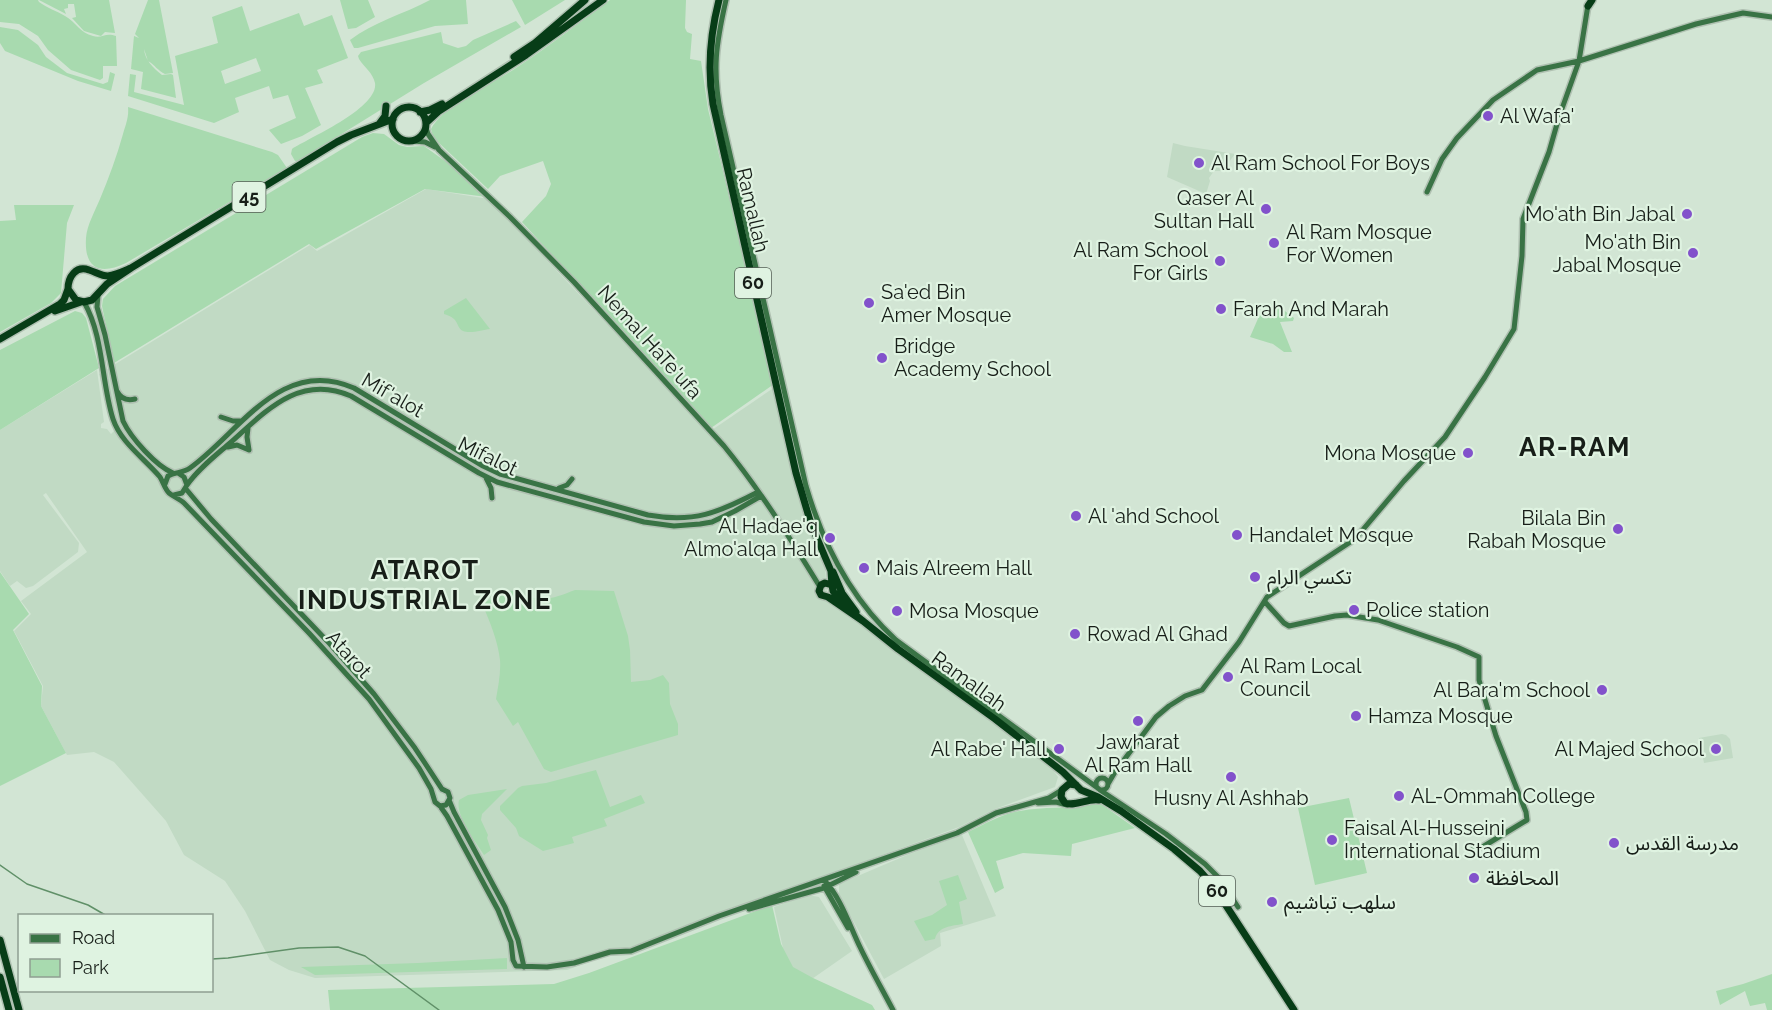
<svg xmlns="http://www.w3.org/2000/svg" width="1772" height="1010" font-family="Raleway,'Noto Sans Arabic',sans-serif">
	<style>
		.built { fill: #c1dac4 }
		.green { fill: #a8daaf; fill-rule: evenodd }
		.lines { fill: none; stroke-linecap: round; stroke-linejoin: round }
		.stream { stroke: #609068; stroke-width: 1.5 }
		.secondary-casing { stroke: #b0c1b2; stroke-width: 8 }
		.highway-casing { stroke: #b0c1b2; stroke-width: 10 }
		.secondary { stroke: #397345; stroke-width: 5 }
		.highway { stroke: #073d17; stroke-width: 7 }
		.poi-dot { fill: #8252cb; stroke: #dff3e1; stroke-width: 2 }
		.labels { text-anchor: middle; stroke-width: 4.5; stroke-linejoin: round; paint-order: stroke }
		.shield { fill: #dff3e1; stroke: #535e54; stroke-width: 1.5 }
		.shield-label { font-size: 18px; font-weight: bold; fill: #171e18 }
		.poi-label { font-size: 20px; fill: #171e18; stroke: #dff3e1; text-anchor: start }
		.street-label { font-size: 20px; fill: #171e18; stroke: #dff3e1 }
		.district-label { font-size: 26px; font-weight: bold; letter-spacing: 1.5px; fill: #171e18; stroke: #dff3e1 }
	</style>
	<rect width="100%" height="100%" fill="#d2e5d4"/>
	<path class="built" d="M1173,143L1185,146L1235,154L1222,171H1214L1209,178L1210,181L1206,194L1167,177Z
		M426,189L489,199L709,432L775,387L788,451L808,527L825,568L828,602L861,625L902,658L998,725L1047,762L1058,777L1055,787L995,809L959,827L567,970L315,978L289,970L270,960L245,911L225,881L184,855L166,821L114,762L94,752L67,755L41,706L43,686L14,631L31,614L21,601L87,552L46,493L43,495L79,543L78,552L33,586L26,588L17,581L10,586L0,571V430L97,370L104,422L101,424V428L107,429L111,434L114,431L99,374L310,245L317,251Z
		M1722,734L1726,735L1730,739L1733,758L1704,763L1699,738Z
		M962,835L996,916L940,933L941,946L884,979L839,894V884L907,855Z
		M808,895L819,897L852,951L809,981L786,962L774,907Z"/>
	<path class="green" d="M0,0H38L39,2C47,8 57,11 65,16C76,22 80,33 93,36C102,39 105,32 116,36L117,66H103V78L100,80L71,70L48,50L38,36L19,24L0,22Z
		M39,0H109L115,33L105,32L101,36L84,31L72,18L76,17L74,4H68V8L64,9L66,14Z
		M148,0H159L173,73L165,74C158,71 155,65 148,61L144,49C145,60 153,68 162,75L171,74L173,75L176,98L141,89L143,72L131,69L134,36L139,38L135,34Z
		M340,0H368L375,17L356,28L348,29Z
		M430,0H466L468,24L435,26L358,48H354L350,40C373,22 404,14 430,0Z
		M512,0H565L525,25Z
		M610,0H686L685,28L687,32L692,34L690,59L701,61L708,109L774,384L711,428L522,222L546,196L551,184L543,161L500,176L488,189L439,143L433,136L431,129C444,105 492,84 516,68C548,47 579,23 610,0Z
		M242,6L250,31L299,13L304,26L332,15L348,58L317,70L323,83L305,88L321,125L302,136L281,144L269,130L296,118L288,95L273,99L269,86L235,98L239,112L214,123L128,96L130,74L136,75L134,92L184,105L175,56L218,43L212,17ZM256,58L261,71L225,84L221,71Z
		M516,21L521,27L424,83L298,161H295L291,154L292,149C309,138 379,108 375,83C373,73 364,67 359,59L358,56L361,52L441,32L443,43L458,48L466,46L473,40Z
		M0,27L18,30L38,45L46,57L67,73L103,84L108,82L110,72L115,74L111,91L78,81L5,51L0,43Z
		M128,107L272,152L278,155L287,168L126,263C101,275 84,270 86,238C87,225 95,211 100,199C109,177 117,156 123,134C126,124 129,117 128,107Z
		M373,133L384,134L399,145L407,147L424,146L463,174L487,197L425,189L316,249L309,244L114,363L102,306L103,299L115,286L362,137Z
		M14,205H74L67,223L61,293L51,303L0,332V221L16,220Z
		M466,298L490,329C483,330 470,334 463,331C455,327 461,319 444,314V311Z
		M1272,304L1277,305L1294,318L1293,321L1280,322L1292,352H1284L1273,344L1250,337L1260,314Z
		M75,311L82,313L86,318L99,368L0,430V350Z
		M0,572L29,614L13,630L42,686L41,706L66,753L0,786Z
		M575,590L614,591L628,636L630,650L631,682L650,680L663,675L669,683L670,704L678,724V735L551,772L544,769L518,722L513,726L496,699C498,687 501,673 500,660C498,642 490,621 482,604C490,600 500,593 509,591C516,590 521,594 528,596C544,603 559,596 575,590Z
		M596,770L610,807L641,795L645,803L604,819L607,826L572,837L574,843L543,851L519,836L516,828L500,810V806L518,788L522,786L546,783Z
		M507,789L482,814L481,820L488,835L487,838L491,850L484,855C476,842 455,816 459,800L468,795Z
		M1349,798L1367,873L1315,885L1298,808Z
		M1091,803L1101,804L1135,828L1072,844L1071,856L1023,853L996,861L1004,888L995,893L968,832C985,824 1002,814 1020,811C1044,806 1068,810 1091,803Z
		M958,875L967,899L959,902L963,924C952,926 938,926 935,939L925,941L914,921L932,915L947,905L939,881Z
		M772,905L781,944L793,967L813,978L872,1005L875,1010H330L328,990L554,984L589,973Z
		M507,958V969L315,975L301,967L418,963Z
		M1772,974V1010H1767L1765,1003L1750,1006L1745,991L1720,1005L1716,991L1743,984Z"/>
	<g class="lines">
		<path class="stream" d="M0,865L27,884L88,905L107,916
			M212,959L228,958L299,948L338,947L365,956L439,1010"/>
		<defs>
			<path id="secondary" d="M726,0C716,44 712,70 721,115L806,486C823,544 851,599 896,640L1099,789
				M426,128L428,134L439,150L510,217L574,282L724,446C760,490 790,538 820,587
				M414,141L425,142L435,147
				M1427,192L1442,159L1457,138L1493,100L1537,70L1579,61L1696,24L1730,16L1743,13L1772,17
				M98,295L97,307L105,335L123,421C131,438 156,466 173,473
				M84,302C104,337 101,381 113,419C121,443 144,458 160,477C163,482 165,489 169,493C174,497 180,499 184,503L309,633L369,699L419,768L431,789L435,802L440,806L447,816L498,910L511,942L513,960L516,966L547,967L574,963L610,952L631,951L719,916L957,833L996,813L1049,798L1062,790
				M117,391C121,399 127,401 135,399
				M221,417L233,421H241
				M248,428L247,437L249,450
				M228,447L237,445L249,450
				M486,478L491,488L492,498
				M165,484L168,476C175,472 183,473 190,468C240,432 281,356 354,388L483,466L500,474L648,515C694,523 718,513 758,492
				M187,485C198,469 215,456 230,443C265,412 299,373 351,396L479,473L497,482L644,522L674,526L700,524L712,522L735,511L761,496
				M559,488L567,485L572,479
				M186,489L211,519L330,644L374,694L415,748L442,789
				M174,495L182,493L187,485L184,477L178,473
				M1265,602L1284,623L1289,626L1335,616L1347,615L1378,620L1457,647L1479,657V680L1496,736L1526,812L1527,820L1484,846L1472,850
				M1096 784a6 6 0 1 1 12 0a6 6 0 1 1-12 0Z
				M1108,784L1115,772L1156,717L1169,706L1185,696L1202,690L1239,642L1267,597L1355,539L1404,481L1445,437L1485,377L1514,329L1522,256L1523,219L1549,152L1559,117L1579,61L1588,5
				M1100,790L1166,834L1205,864L1219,878L1238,907
				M449,800L454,812L505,907L518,940L524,967
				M1038,803L1056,802L1067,805
				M440,806L446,805L450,798L448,792L442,789
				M824,880C841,898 849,924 860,947C870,968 882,989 893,1010
				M824,886L848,928
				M749,909L824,888L856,872"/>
			<path id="highway" d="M719,0C710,35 707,68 713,104L796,473L811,524L831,571L832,585
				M1588,6L1592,0
				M514,57L535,43L585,0
				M392 124a17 17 0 1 1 34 0a17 17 0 1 1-34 0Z
				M420,112L430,110L442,104
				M426,123L439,111L526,55L603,0
				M379,124L385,116L386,106
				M131,268C124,271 116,275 108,276C101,276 96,272 89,270C76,265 68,277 68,289L76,300L84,302L92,300L107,284L131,268L337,142L351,135L393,119
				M55,311L81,302
				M0,339L60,304L64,300L68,289
				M833,572L842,593L856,612
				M863,621L828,597L821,595L819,591L821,585L825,583L832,585L833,591L843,605L898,649L995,719L1063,772L1081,790L1098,797L1121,811L1174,849L1200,871L1214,887L1294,1010
				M1076,785L1069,784L1062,790L1061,797L1065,803C1076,807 1087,798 1099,800
				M0,940L19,1010
				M0,977L9,1010"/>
		</defs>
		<use href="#secondary" class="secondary-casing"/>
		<use href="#highway" class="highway-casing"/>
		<use href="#secondary" class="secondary"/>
		<use href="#highway" class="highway"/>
	</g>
	<g class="poi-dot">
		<circle cx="1488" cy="116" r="6"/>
		<circle cx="1199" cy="163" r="6"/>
		<circle cx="1266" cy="209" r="6"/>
		<circle cx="1687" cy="214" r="6"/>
		<circle cx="1274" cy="243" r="6"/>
		<circle cx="1693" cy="253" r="6"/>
		<circle cx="1220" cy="261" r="6"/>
		<circle cx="869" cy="303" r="6"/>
		<circle cx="1221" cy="309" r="6"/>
		<circle cx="882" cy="358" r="6"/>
		<circle cx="1468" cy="453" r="6"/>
		<circle cx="1076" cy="516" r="6"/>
		<circle cx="1618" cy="529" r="6"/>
		<circle cx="1237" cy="535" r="6"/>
		<circle cx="830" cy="538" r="6"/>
		<circle cx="864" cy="568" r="6"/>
		<circle cx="1255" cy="577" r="6"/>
		<circle cx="1354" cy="610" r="6"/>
		<circle cx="897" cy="611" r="6"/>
		<circle cx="1075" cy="634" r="6"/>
		<circle cx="1228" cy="677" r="6"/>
		<circle cx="1602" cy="690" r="6"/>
		<circle cx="1356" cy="716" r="6"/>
		<circle cx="1138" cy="721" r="6"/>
		<circle cx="1059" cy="749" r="6"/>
		<circle cx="1716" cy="749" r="6"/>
		<circle cx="1231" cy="777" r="6"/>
		<circle cx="1399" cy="796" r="6"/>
		<circle cx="1332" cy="840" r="6"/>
		<circle cx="1614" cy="843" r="6"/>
		<circle cx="1474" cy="878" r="6"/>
		<circle cx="1272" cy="902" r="6"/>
	</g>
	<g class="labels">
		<g class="shield">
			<rect x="232.5" y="182" width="33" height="30" rx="4.5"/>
			<rect x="735" y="268" width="36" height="30" rx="4.5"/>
			<rect x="1199" y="876" width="36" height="30" rx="4.5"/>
		</g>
		<g class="shield-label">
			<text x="249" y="203">45</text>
			<text x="753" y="289">60</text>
			<text x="1217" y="897">60</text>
		</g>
		<g class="poi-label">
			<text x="1500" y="123">Al Wafa'</text>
			<text x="1211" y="170">Al Ram School For Boys</text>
			<text x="1254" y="205" text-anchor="end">Qaser Al<tspan x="1254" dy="23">Sultan Hall</tspan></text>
			<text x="1675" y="221" text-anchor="end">Mo'ath Bin Jabal</text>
			<text x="1286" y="239">Al Ram Mosque<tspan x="1286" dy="23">For Women</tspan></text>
			<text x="1681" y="249" text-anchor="end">Mo'ath Bin<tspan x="1681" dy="23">Jabal Mosque</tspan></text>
			<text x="1208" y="257" text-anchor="end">Al Ram School<tspan x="1208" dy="23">For Girls</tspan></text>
			<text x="881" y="299">Sa'ed Bin<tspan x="881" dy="23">Amer Mosque</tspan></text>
			<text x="1233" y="316">Farah And Marah</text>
			<text x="894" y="353">Bridge<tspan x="894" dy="23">Academy School</tspan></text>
			<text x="1456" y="460" text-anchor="end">Mona Mosque</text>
			<text x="1088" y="523">Al 'ahd School</text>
			<text x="1606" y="525" text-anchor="end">Bilala Bin<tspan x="1606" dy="23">Rabah Mosque</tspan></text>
			<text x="818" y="533" text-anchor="end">Al Hadae'q<tspan x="818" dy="23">Almo'alqa Hall</tspan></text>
			<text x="1249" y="542">Handalet Mosque</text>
			<text x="876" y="575">Mais Alreem Hall</text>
			<text x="1267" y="584">تكسي الرام</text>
			<text x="1366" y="617">Police station</text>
			<text x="909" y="618">Mosa Mosque</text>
			<text x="1087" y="641">Rowad Al Ghad</text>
			<text x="1240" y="673">Al Ram Local<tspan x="1240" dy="23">Council</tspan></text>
			<text x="1590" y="697" text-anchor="end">Al Bara'm School</text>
			<text x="1368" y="723">Hamza Mosque</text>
			<text x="1138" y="749" text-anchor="middle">Jawharat<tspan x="1138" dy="23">Al Ram Hall</tspan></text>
			<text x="1047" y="756" text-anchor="end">Al Rabe' Hall</text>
			<text x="1704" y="756" text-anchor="end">Al Majed School</text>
			<text x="1411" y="803">AL-Ommah College</text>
			<text x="1231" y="805" text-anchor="middle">Husny Al Ashhab</text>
			<text x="1344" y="835">Faisal Al-Husseini<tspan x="1344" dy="23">International Stadium</tspan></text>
			<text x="1626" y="850">مدرسة القدس</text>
			<text x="1486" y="885">المحافظة</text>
			<text x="1284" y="909">سلهب تباشيم</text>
		</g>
		<g class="street-label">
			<text transform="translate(753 210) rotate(77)" y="7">Ramallah</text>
			<text transform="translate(650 342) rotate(48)" y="7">Nemal HaTe'ufa</text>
			<text transform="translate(393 395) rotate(30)" y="7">Mif'alot</text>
			<text transform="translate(488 456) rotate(26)" y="7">Mifalot</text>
			<text transform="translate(349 654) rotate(48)" y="7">Atarot</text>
			<text transform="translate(969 681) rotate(36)" y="7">Ramallah</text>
		</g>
		<g class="district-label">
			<text x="1575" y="456">AR-RAM</text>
			<text x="425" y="579">ATAROT<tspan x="425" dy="30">INDUSTRIAL ZONE</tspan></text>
		</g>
	</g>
	<rect x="18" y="914" width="195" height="78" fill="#dff3e1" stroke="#8f9e91" stroke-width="1.5"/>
	<rect x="30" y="934" width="30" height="9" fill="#397345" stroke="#8f9e91" stroke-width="1.5"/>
	<text x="72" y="944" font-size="18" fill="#171e18">Road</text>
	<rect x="30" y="959" width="30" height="18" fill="#a8daaf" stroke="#8f9e91" stroke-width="1.5"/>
	<text x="72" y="974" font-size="18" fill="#171e18">Park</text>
</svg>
